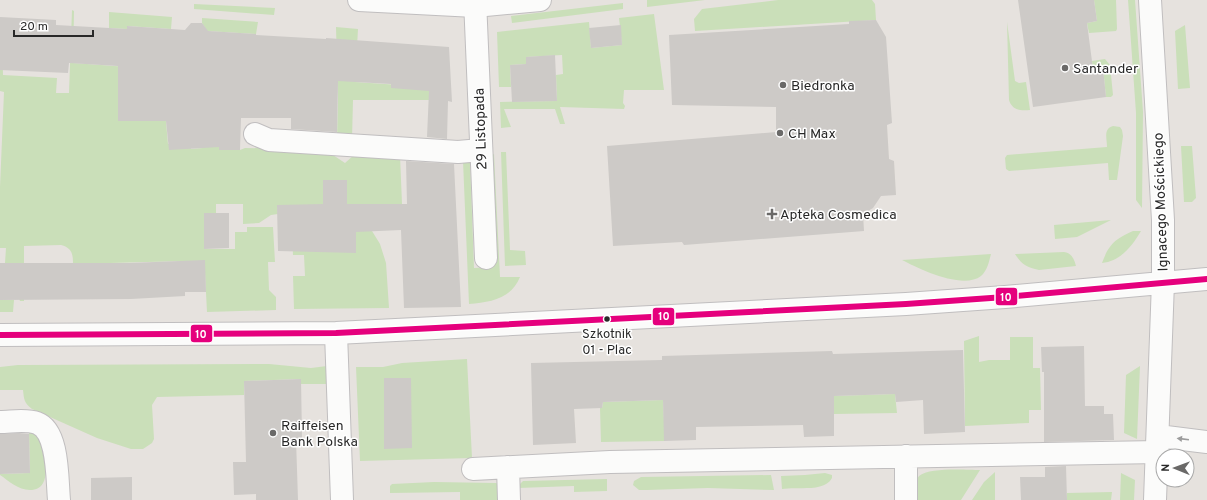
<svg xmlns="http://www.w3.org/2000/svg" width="1207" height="500" font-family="Overpass,sans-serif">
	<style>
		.green { fill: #cadfb9 }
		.building { fill: #cdcac7 }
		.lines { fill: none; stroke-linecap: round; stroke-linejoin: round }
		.minor-casing { stroke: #c0bebf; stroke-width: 24 }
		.minor { stroke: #fbfbfa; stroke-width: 22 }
		.bus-1-casing { stroke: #fff; stroke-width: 9 }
		.bus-1 { stroke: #e5007d; stroke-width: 6 }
		.oneway { fill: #9c9c9c }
		.poi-dot { fill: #6a6968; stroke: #fff; stroke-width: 1.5 }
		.bus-dot { fill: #282828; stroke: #fff; stroke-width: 1.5 }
		.labels { text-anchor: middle; stroke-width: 3; stroke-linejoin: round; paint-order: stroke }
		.bus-label { font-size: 13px; fill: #282828; stroke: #fff }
		.poi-label { font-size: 14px; fill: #282828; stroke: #fff; text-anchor: start }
		.street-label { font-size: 14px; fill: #282828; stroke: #fff }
		.line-badge { stroke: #fff; stroke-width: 1.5 }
		.badge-label { font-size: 11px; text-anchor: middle; font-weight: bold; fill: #fff }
	</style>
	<rect width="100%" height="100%" fill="#e6e2de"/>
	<path class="green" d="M647,0H705L647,7Z
		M778,0H872L875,4L876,20L695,31L694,19L702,9Z
		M1094,0H1116L1117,29L1116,31L1089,33L1087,23L1097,21Z
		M1128,0H1135L1143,112L1142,208L1136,200V113Z
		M623,3V9L512,23L511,16Z
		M194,4L275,8L274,15L194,9Z
		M72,10L74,11L73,63L128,67L165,111L168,144L190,142L191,149L203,148L219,127V150H240L245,148L324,149L345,163L354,155H400L402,204L371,205L372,231L380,244L386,263L389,308L294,309L293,276H305L304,255H293L291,205H277L278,214L271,215L259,223L243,224V204H216V213L204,214V249H235V232H247V227H273L275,262H268L269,290L276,297V310L207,312L205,273H194V292H185L184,261L73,264C73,254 72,248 61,245L24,246V301H20L5,263L6,248H0V187L4,92L0,91V67L2,40L3,75L57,78L56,93H69Z
		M109,12L172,17L171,29L128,26L127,29L109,28Z
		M654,14L664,90H624L623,103L625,106L624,109L560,107L565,124H560L555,109H504L511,127L501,128L500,102L557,101L556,75L563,74L562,55L526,57V64L510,65L511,87H499L497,32L589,22L591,48L622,45L619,18Z
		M202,18L258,22L256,34L207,31L202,23Z
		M1007,22L1015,81L1019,83L1026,82L1030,110C1020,111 1012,110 1009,100Z
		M1185,25L1190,88L1178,89L1175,31Z
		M336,27L358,29L355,82L429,87L430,100H353L352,139H337L338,99Z
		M1105,59L1110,65L1113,95L1111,97H1106L1103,68L1093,69L1092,61Z
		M1113,126L1120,127L1122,130L1123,136L1117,180H1109L1108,163L1009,171L1006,169L1005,158L1007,155L1107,147C1107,138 1103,129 1113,126Z
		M1181,146H1192L1196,198L1192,202H1184Z
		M501,152H506L510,250L525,251L526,265L505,266Z
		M494,154L500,277H520C511,299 491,302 469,304L463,161H470L474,268L494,267L490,156Z
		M1111,220L1077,237L1055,239L1054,225Z
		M1133,231H1141C1132,246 1121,261 1102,263C1109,244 1115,239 1133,231Z
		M1064,252C1071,253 1074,258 1076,266L1039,270C1027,268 1021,264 1015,254Z
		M991,254C989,262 987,271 981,276C963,290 919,269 902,260Z
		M0,300H14L13,312H0Z
		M979,336V362L989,360H1010V337H1033V368H1040L1041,410H1029V423L965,426L964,341Z
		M467,359L472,458L360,461L356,367H383L402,363Z
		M269,364L311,368L327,366V384H301L300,379L244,381V395L157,397L152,405L154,439L152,443L143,449H131L97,438L32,409C24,403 24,399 23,390H0V367L18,365Z
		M1140,366L1137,439L1124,433L1126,375Z
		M895,394L897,413L834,414V396Z
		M663,400L665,441L601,442L600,408H602L603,402Z
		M29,431L35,432C38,435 42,440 44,444C46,447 45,453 45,456C46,469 49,490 30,490C18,490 9,481 0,475V474L30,473Z
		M980,470L961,500H913C914,493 914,482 919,476C929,467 967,470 980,470Z
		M995,472V500H972L984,482Z
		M825,473L832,475V478C824,493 797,486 782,489L781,476L805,475Z
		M1121,473L1135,480L1134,500H1120Z
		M771,475L774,490L708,488L647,490H639L633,485L634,481L641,477Z
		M607,479V491L574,492V486L518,488L520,484L523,481Z
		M434,482L496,483L500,485L501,500H460V492L390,493V486L392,484Z
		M1112,492L1111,500H1067V493Z"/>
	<path class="building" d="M1018,0H1094L1097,21L1087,23L1093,69L1103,68L1106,97L1033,107Z
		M0,17L56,20V25L127,29V26L185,30L191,23H202L208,31L256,34V35L326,39V38L449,47L452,102L448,101L447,139L427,137L429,91L391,88V84L338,81L337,132L291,129V118H241L240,150H219V147L169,150L166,121H118V66L69,63L68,73L0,70Z
		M876,20L886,37L892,123L887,125L889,159L894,161L896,195L881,196L873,208L863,214L864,231L684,245L682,242L613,246L607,146L776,132V107L672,105L669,35L849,24V21Z
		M621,25L622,45L591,48L589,28Z
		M555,55L557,101L512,102L510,65L526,64V57Z
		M406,161L454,164L461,307L404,308L401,230L356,232V253L278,251L277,205L323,204V180H347V204H407Z
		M204,213H229V248L204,249Z
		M205,260L206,292H185V296L131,299L0,300V263H130Z
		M1084,346L1085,406H1104V414H1113L1114,440L1044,442V372H1042L1041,347Z
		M963,350L965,432L924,434L923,400L896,402L895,394L834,396V436L804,437L803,425L696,427V440L664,441L663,400L603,402L602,408L574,409L576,443L533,445L531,363L662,360V356L832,351L833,354Z
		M384,378H411L412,448L384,449Z
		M301,379L302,438L296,439L298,500H256V494L234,495L233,462H246L244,381Z
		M19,433L29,434L30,473L0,474V434Z
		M1066,466L1067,500H1021L1020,477H1045V467Z
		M132,477V500H91V478Z"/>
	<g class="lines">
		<defs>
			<path id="minor" d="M359,0L475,6L540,0
				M475,0L486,258
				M1150,0L1163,220V282L1155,500
				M255,134L269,140L458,152L481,150
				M336,333L342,500
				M0,335L336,333L906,304L1005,297L1207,279
				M0,422C11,422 26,419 37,423C59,431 57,480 59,500
				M1158,436L1207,442
				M906,456V500
				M508,467L509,500
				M473,469L610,462L1158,452"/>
		</defs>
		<use href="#minor" class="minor-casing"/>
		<use href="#minor" class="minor"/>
		<defs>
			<path id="bus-1" d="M0,335L336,333L906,304L1005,297L1207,279"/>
		</defs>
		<use href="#bus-1" class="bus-1-casing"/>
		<use href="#bus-1" class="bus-1"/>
	</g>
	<defs><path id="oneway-solid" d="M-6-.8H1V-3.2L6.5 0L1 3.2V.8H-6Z"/></defs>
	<use class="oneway" href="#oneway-solid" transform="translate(1183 439) rotate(-173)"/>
	<g class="poi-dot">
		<circle cx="1065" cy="68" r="4"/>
		<circle cx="783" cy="85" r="4"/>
		<circle cx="780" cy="133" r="4"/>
		<path d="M770 208h4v4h4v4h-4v4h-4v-4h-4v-4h4z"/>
		<circle cx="273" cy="433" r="4"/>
	</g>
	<circle class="bus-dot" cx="607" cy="319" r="3.5"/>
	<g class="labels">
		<g class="bus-label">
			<text x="607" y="338">Szkotnik<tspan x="607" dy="16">01 - Plac</tspan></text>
		</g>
		<g class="poi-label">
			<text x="1073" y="73">Santander</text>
			<text x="791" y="90">Biedronka</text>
			<text x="788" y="138">CH Max</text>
			<text x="780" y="219">Apteka Cosmedica</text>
			<text x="281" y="430">Raiffeisen<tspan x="281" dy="16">Bank Polska</tspan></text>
		</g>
		<g class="street-label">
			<text transform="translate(480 129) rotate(-92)" y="5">29 Listopada</text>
			<text transform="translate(1160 202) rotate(-92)" y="5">Ignacego Mościckiego</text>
		</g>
	</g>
	<g class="line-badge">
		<rect x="995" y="287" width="23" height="19" rx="4" fill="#e5007d"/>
		<rect x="652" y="307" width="23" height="19" rx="4" fill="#e5007d"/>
		<rect x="190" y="324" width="23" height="19" rx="4" fill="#e5007d"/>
	</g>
	<g class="badge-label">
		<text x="1006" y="301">10</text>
		<text x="664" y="320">10</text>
		<text x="201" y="338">10</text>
	</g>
	<g transform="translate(1175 468) rotate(271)"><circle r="19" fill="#ffffff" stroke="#a9a9a9"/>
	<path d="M0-3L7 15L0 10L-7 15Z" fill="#6a6968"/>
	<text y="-6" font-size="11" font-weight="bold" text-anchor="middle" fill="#282828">N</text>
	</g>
	<path d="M14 30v6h79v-6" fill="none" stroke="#282828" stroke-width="2"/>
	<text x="20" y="30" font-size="12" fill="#282828" stroke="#ffffff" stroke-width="3" paint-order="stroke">20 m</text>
</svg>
